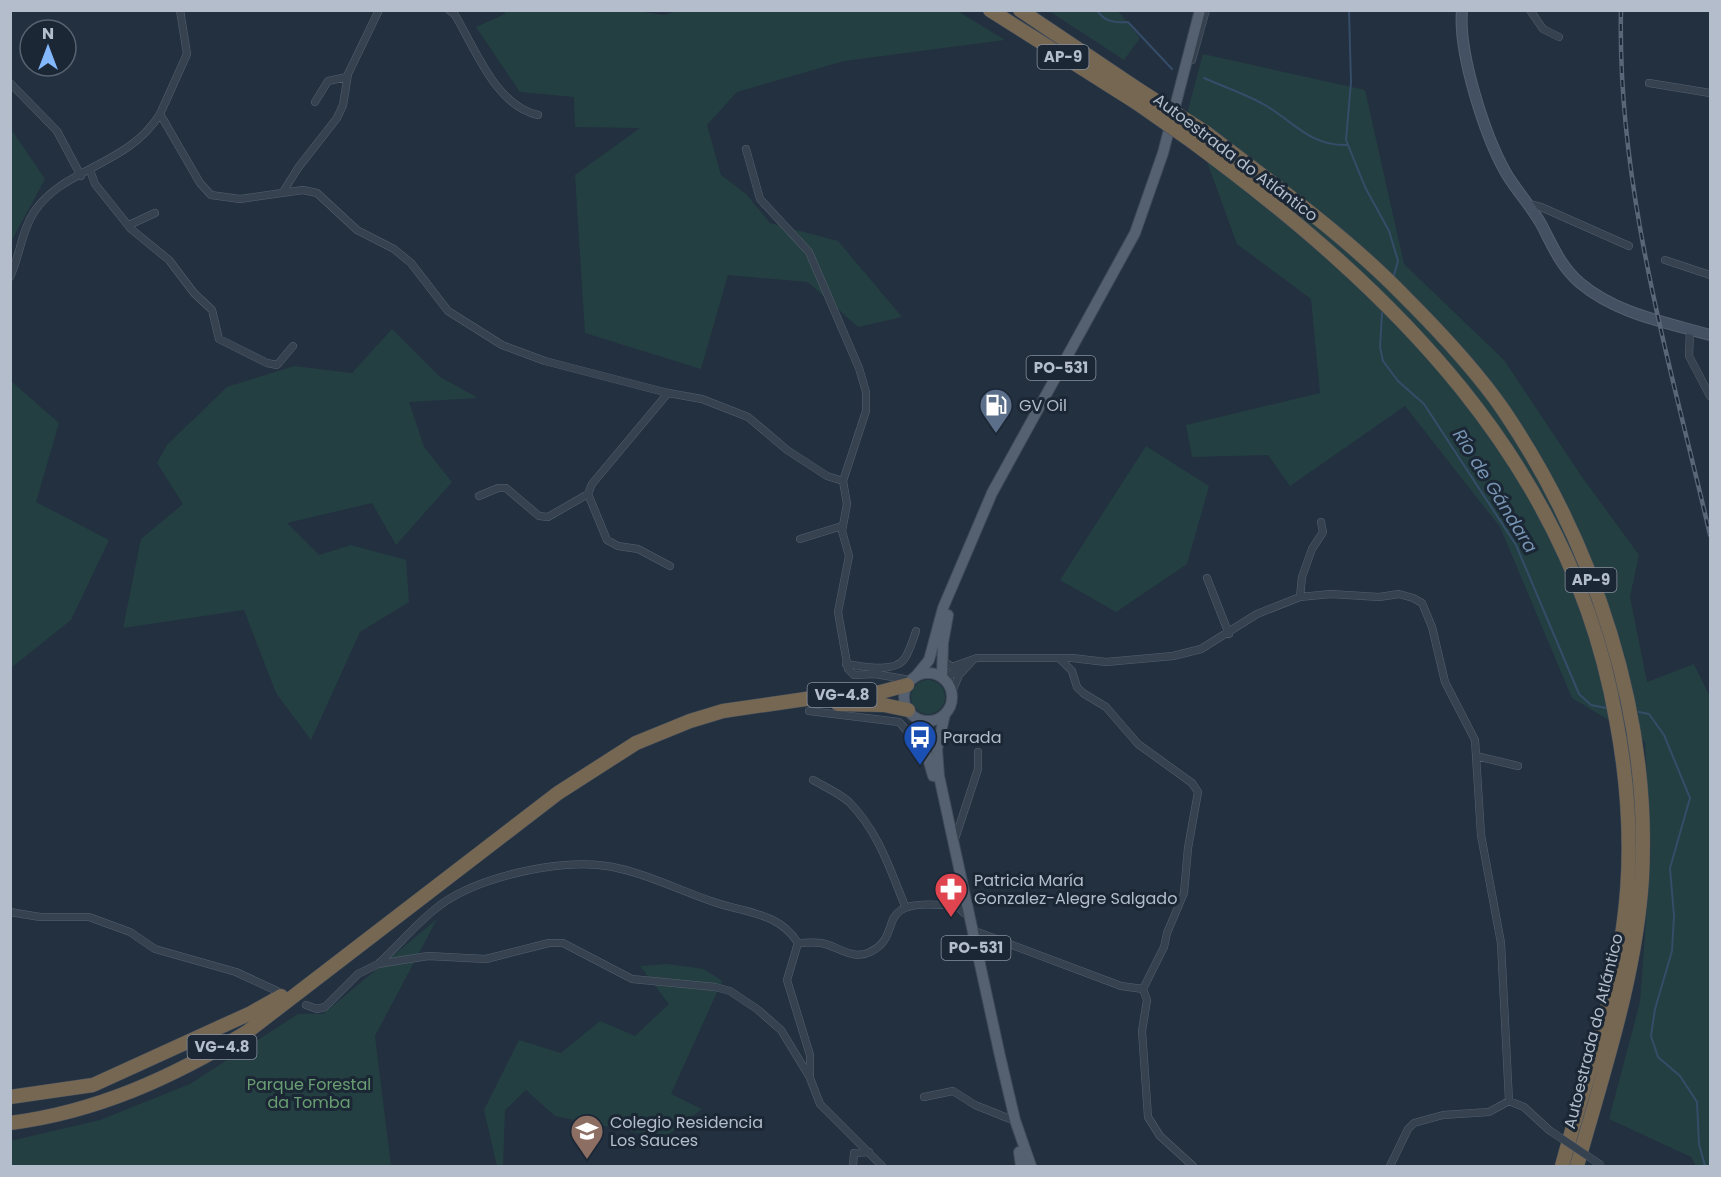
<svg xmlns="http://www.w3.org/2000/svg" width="1721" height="1177" font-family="Poppins,sans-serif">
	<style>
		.green { fill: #243f41 }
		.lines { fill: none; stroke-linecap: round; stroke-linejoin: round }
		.stream { stroke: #354d68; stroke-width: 2 }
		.street-casing { stroke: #55606e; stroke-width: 8 }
		.secondary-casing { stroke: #55606e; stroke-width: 12 }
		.primary-casing { stroke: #404b59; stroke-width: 12 }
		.highway-casing { stroke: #424d5b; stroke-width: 15 }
		.street { stroke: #374250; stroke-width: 7 }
		.secondary { stroke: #445163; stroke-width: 10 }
		.primary { stroke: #556170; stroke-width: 10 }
		.highway { stroke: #766753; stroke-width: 14 }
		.rail-casing { stroke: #586677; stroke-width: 4.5 }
		.rail { stroke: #1c2735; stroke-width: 2; stroke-dasharray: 7; stroke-linecap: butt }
		.street-bridge-casing { stroke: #55606e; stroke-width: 8; stroke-linecap: butt }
		.highway-bridge-casing { stroke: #424d5b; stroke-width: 15; stroke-linecap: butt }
		.street-bridge { stroke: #374250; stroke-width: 7 }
		.highway-bridge { stroke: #766753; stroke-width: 14 }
		.labels { text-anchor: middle; stroke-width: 6; stroke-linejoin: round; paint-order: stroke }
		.shield { fill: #1c2735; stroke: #86909e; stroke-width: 1.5 }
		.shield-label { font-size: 15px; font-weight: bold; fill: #b3bdcb }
		.street-label { font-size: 16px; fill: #b3bdcb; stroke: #1c2735 }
		.poi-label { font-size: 16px; fill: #b3bdcb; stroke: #1c2735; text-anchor: start }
		.park-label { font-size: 16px; fill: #689e72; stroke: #1c2735 }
		.water-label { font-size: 18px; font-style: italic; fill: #7895b4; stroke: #1c2735 }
	</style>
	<rect width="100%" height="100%" fill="#223040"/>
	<path class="green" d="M504,10H630L664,15L680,10H956L1005,40L844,61L737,92L707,125L721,175L746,194L770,223L838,241L902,317L858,327L808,282L728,275L701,369L585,333L575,175L640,128L575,127L574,97L520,92L476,27L505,14Z
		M1049,11H1118L1140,38L1124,60Z
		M1203,54L1365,90L1404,264L1504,360L1582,477L1639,555L1630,597L1647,682L1694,664L1710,697V1166H1696L1691,1157L1609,1119L1640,1002L1651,852L1645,742L1572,698L1500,527L1405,406L1290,486L1268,455L1192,457L1186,425L1320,393L1311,299L1237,244L1188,110Z
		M11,129L45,179L11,242Z
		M392,329L440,377L478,398L409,402L424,447L452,482L396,545L372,503L287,523L319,555L351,545L406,560L409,602L360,632L311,740L276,693L244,610L123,628L141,539L183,504L157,463L167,445L227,387L294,366L352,373Z
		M11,381L59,423L36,502L109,540L71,620L11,668Z
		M1146,446L1209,486L1187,564L1116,612L1060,580Z
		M911 697a17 17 0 1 1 34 0a17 17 0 1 1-34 0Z
		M437,919L375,1036L391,1166H11L10,1141L100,1120L190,1084L298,1014H323Z
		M667,964L704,969L722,981L671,1094L702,1109L664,1138L555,1116L526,1090L505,1110L503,1166H497L484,1110L519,1040L561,1053L600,1021L635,1036L669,1004L640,966Z"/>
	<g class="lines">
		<path class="stream" d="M1097,10C1104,22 1115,23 1128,22L1172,69
			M1349,10L1351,82L1346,140L1365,187L1389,231L1398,261L1394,275
			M1204,78C1224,87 1246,94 1265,105C1294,122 1311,147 1348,145
			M1382,313L1380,347L1383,361L1398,381L1424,404L1516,545L1579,694L1591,705L1606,708
			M1639,712L1649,714L1664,735L1690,798L1670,868L1674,916L1672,951L1655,1009L1651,1036L1658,1057L1680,1076L1697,1102L1699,1144L1705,1166"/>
		<defs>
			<path id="street" d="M180,10L187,54L160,114L200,183L211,195L240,199L303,190L317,193L357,230L394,249L411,263L448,311L502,345L545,361L668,393L702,399L748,417L787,450L827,476L843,481L847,504L842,531L849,556L838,612L848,669L854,675L875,674L910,680
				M449,10L455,15C476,50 496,106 538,115
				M1530,10L1543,29L1559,37
				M1192,60L1206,10
				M10,83L57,131L81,176
				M1649,83L1710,93
				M315,102L328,81L347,77
				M746,149L760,199L809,252L859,368L866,392V411L843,481
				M90,170L95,184L131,229L169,260L194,293L212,310L219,339L267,363L277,365L293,346
				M283,192L298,168L337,118L343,105L348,74L379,10
				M1529,204L1541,207L1629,246
				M129,225L155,213
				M1665,260L1710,275
				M10,277C20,256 21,232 34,212C64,167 128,166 160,114
				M1690,330L1689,356L1710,396
				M668,393L592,484L588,494L607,540L618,546L638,549L670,566
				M479,496L498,488H506L539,516L548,517L588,494
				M800,539L842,526
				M1207,578L1229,634
				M1300,597L1302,577L1312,549L1323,532L1321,522
				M1059,658L1072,671L1077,687L1083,693L1106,707L1138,744L1192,783L1198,792L1188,848L1184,893L1167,933L1164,947L1143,989L1147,1000L1142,1031L1148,1117L1160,1136L1193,1166
				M941,659L952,667L977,658H1072L1106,662L1173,656L1201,649L1257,614L1300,597L1331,594L1379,597L1399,594L1413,598L1422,603L1432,627L1445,682L1475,740L1481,835L1501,943L1509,1101
				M846,664C862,666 895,674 905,658C910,650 913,640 916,631
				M944,679L958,670L961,664
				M952,692L959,675L972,661
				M809,711L899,722C912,734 915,749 928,760
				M1476,756L1518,766
				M813,780C825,787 839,793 849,802C878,831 890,869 905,906
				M954,842L978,769V752
				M10,912L40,917H89L130,932L155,949L236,972L277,991
				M972,930L1121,986L1143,989
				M798,943C805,943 813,942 821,943C838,946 853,961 870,952C905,936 872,900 939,905C949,905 957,904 964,913
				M378,964C397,947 414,926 434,910C471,878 559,858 607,866C640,871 679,890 711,901C743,913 778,911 798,943L787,980L810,1055V1078L820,1104L882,1166
				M306,1005L317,1009L325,1007L358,974L378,964L428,956L486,959L549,943H563L632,979L715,987L730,991L757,1009L781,1030L809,1076
				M924,1097L953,1091L975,1105L1010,1119
				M853,1166L854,1153L869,1152
				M1390,1166L1408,1129L1414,1123L1443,1115L1489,1112L1509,1101L1524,1107L1549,1130"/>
			<path id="secondary" d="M1462,10C1458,53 1485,136 1506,173C1516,190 1530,205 1540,222C1552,244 1560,266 1580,283C1617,314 1665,322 1710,335"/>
			<path id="primary" d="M904 697a24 24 0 1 1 48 0a24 24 0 1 1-48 0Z
				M916,676L929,660L943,608L992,493L1135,233L1163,153L1200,10
				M942,677L943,643L948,615
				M945,714L937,749L939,776L1000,1056L1015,1120L1031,1166
				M917,719L933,776
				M1019,1152L1021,1166"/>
			<path id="highway" d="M990,10L1137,103
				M1020,10L1139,90
				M1205,132C1273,184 1345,235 1405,297C1440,332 1476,370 1504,411C1595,546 1651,715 1642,878C1636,976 1603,1073 1577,1166
				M1190,140C1392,289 1571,462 1616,719C1629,787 1633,859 1623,928C1612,1010 1583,1087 1562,1166
				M838,704L884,705L908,710
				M10,1097L93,1085L251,1013L281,996
				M10,1123C97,1112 173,1077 247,1032L558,793L636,743L690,721L723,711L826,696L877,693L907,685"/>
		</defs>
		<use href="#street" class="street-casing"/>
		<use href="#secondary" class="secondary-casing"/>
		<use href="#primary" class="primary-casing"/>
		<use href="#highway" class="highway-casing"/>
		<use href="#street" class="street"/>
		<use href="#secondary" class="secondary"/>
		<use href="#primary" class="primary"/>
		<use href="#highway" class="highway"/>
		<defs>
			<path id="rail" d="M1621,10C1617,189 1670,362 1710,535"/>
		</defs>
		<use href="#rail" class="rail-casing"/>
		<use href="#rail" class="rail"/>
		<defs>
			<path id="street-bridge" d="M1549,1130L1601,1165"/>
			<path id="highway-bridge" d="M1139,90L1205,132
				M1137,103L1190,140"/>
		</defs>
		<use href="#street-bridge" class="street-bridge-casing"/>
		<use href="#highway-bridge" class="highway-bridge-casing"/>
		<use href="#street-bridge" class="street-bridge"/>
		<use href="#highway-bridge" class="highway-bridge"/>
	</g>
	<defs>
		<symbol id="fuel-pin" viewBox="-11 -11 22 30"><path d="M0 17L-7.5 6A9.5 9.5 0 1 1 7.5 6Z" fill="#5c6f8a" stroke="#1c2735"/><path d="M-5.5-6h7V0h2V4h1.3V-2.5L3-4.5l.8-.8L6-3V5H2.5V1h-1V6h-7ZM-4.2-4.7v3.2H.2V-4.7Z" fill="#fff"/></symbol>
		<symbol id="bus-pin" viewBox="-11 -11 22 30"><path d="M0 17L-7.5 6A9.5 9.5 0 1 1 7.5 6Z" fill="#1a4fb4" stroke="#1c2735"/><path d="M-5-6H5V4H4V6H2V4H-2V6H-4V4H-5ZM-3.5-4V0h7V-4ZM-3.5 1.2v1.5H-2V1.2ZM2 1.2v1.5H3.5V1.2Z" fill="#fff"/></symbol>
		<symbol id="pharmacy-pin" viewBox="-11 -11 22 30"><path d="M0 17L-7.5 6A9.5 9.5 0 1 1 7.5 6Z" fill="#e0444e" stroke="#1c2735"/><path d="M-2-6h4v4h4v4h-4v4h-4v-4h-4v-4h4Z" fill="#fff"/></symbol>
		<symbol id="school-pin" viewBox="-11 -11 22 30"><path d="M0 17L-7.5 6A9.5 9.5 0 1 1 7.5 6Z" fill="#8d6e63" stroke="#1c2735"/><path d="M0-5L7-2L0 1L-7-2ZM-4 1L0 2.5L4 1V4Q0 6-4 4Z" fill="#fff"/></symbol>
	</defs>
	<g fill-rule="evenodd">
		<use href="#fuel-pin" x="977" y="386" width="38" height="52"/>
		<use href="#bus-pin" x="901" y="718" width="38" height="52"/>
		<use href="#pharmacy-pin" x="932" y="870" width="38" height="52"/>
		<use href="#school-pin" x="568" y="1112" width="38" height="52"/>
	</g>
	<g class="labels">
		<g class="shield">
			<rect x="1037.5" y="45" width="51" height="24" rx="4.5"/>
			<rect x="1026.5" y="356" width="69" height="24" rx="4.5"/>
			<rect x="1565.5" y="568" width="51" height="24" rx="4.5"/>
			<rect x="807.5" y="683" width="69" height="24" rx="4.5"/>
			<rect x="941.5" y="936" width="69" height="24" rx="4.5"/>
			<rect x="187.5" y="1035" width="69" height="24" rx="4.5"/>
		</g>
		<g class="shield-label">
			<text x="1063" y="62">AP-9</text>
			<text x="1061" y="373">PO-531</text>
			<text x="1591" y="585">AP-9</text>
			<text x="842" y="700">VG-4.8</text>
			<text x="976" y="953">PO-531</text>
			<text x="222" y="1052">VG-4.8</text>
		</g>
		<g class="street-label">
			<text transform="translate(1236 157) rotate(37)" y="6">Autoestrada do Atlántico</text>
			<text transform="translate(1593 1031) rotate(-76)" y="6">Autoestrada do Atlántico</text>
		</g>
		<g class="poi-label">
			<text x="1019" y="411">GV Oil</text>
			<text x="943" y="743">Parada</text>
			<text x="974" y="886">Patricia María<tspan x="974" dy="18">Gonzalez-Alegre Salgado</tspan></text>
			<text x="610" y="1128">Colegio Residencia<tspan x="610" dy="18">Los Sauces</tspan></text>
		</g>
		<g class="park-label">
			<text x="309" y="1090">Parque Forestal<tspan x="309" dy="18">da Tomba</tspan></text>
		</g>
		<g class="water-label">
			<text transform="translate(1495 491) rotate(58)" y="6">Río de Gándara</text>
		</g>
	</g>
	<rect width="1721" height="1177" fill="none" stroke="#b3bdcb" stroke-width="24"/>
	<g transform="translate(48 48)"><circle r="28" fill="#1c2735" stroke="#586371" stroke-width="1.5"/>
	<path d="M0-4.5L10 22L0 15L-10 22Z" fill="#83b8ff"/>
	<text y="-9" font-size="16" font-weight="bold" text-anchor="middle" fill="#b3bdcb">N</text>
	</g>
</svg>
